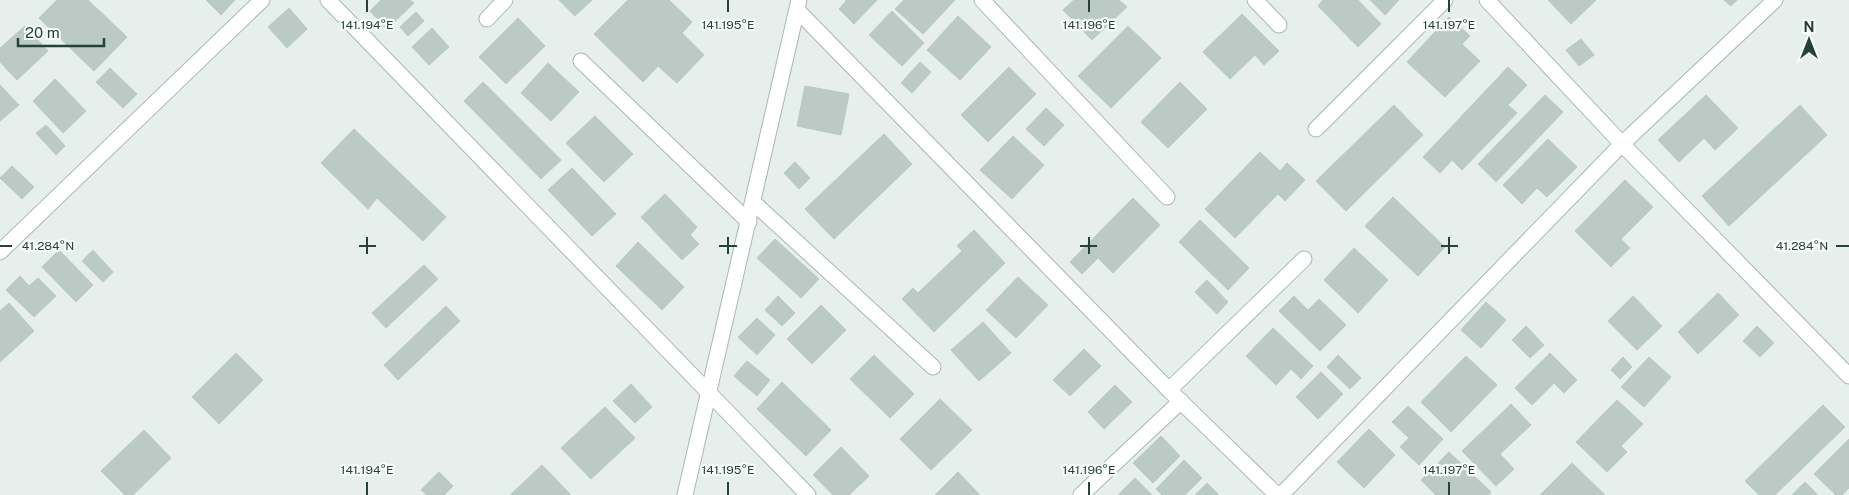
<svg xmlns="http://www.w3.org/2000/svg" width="1849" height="495" font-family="'Public Sans',sans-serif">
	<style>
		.building { fill: #bbcac4; stroke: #b8c8c2 }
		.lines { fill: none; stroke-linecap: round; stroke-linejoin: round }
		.service-casing { stroke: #a8b7b2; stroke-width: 17 }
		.minor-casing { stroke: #a8b7b2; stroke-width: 17 }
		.service { stroke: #fff; stroke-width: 15 }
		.minor { stroke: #fff; stroke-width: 15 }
		.ticks { fill: none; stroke: #254139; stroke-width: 2 }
		.ticks-label { font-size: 12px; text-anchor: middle; fill: #254139; stroke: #f7fbf9; stroke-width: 4.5; stroke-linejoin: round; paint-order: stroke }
	</style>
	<rect width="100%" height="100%" fill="#e6efeb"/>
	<path class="building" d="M57,0H88L127,37L94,71L39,18Z
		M206,0H235L221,15Z
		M381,0H410L414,3L387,29L370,11Z
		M559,0H592L575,16Z
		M628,0H669L692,22L682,33L704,55L677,83L658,66L643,82L594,34Z
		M845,0H877L854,24L839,9L846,1Z
		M904,0H955L923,34L895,9Z
		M1074,0H1119L1127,7L1092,40L1063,10Z
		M1323,0H1358L1381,24L1358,47L1318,6Z
		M1370,0H1399L1385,15Z
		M1548,0H1596L1571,24Z
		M1724,0H1737L1731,6Z
		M289,8L307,29L287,48L268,27Z
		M892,11L924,43L902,66L869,35Z
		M416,12L424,21L408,36L400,27Z
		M1242,14L1279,51L1264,65L1255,55L1230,79L1203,52Z
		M958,16L991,47L960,80L927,50Z
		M1449,17L1470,36L1462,44L1480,61L1445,97L1407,62Z
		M518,18L545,46L506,84L479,57Z
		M25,26L48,51L17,80L0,62V48Z
		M1128,26L1161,58L1111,108L1078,76Z
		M432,28L449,47L429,65L412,47Z
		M1581,39L1594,55L1579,66L1566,50Z
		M920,62L931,72L912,93L901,83Z
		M548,63L579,92L551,121L521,93Z
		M1009,67L1036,94L988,142L961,115Z
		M1508,67L1527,85L1508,105L1517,113L1462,170L1452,160L1440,173L1423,157Z
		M110,68L137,94L123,108L96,82Z
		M55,79L86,111L63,133L33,101Z
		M483,82L561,160L541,179L464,101Z
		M1180,82L1207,109L1168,148L1141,122Z
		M0,85L19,105L0,121Z
		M805,86L849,94L841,135L797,126Z
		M1545,95L1563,112L1496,182L1478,164Z
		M1706,95L1738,128L1715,150L1704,138L1679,162L1658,140Z
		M1394,105L1423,135L1346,211L1316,181Z
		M1800,105L1827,135L1729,226L1702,196Z
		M1046,108L1064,125L1044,146L1026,129Z
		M595,116L633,154L604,182L566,143Z
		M46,125L65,146L56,155L36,133Z
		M354,129L446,217L423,241L377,198L368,209L321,163Z
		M884,134L912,164L834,239L805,209Z
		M1013,136L1044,165L1012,199L980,170Z
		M1548,139L1577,167L1547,197L1537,188L1522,204L1503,185Z
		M1260,152L1280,171L1287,163L1305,180L1285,201L1278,194L1235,238L1205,209Z
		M795,162L810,178L799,189L784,173Z
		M12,166L34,187L22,199L0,178Z
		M572,168L616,214L592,236L548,190Z
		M1625,180L1653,207L1621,239L1630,248L1611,267L1575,231Z
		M665,194L697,227L690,235L699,244L682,260L641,217Z
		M1393,197L1445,247L1418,276L1365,226Z
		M1133,198L1160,225L1113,273L1098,258L1082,274L1070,262Z
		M1200,220L1249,268L1228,290L1179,242Z
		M974,230L1005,263L934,332L902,299L913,288L918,293L962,251L957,246Z
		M775,239L819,279L801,298L757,258Z
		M638,242L684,287L662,310L616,266Z
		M1354,248L1388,280L1358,313L1324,280Z
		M59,250L93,285L76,302L42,267Z
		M93,250L113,272L103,282L82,261Z
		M424,265L438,279L386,328L372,313Z
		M20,276L29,286L38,278L56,296L34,317L6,290Z
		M1018,277L1048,305L1016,338L986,310Z
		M1207,280L1228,302L1217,314L1195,292Z
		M1718,293L1739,315L1698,354L1678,332Z
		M778,296L795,313L782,326L765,310Z
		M1294,296L1308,310L1319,299L1346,325L1320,351L1279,311Z
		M1633,296L1662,326L1637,350L1608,321Z
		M1486,302L1506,320L1481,348L1461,330Z
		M9,303L34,331L0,362V311Z
		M821,305L846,330L812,364L787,339Z
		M446,306L460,321L398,380L384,365Z
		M757,318L775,335L757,355L738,337Z
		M983,322L1011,353L979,381L951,350Z
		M1526,326L1544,345L1530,358L1512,340Z
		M1757,326L1774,343L1760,357L1743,341Z
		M1273,328L1313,366L1301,379L1291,369L1276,385L1246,356Z
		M1084,349L1101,366L1070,396L1053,380Z
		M236,353L263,380L219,424L192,397Z
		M1550,353L1577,380L1564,393L1554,383L1532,405L1515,388Z
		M874,355L914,394L890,418L850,379Z
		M1338,355L1361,378L1350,389L1327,367Z
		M1466,356L1497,385L1451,432L1421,402Z
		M1623,357L1632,367L1620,379L1611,370Z
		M1649,357L1671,377L1644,407L1621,387Z
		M747,361L770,380L757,396L734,376Z
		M1321,372L1343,394L1318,419L1296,397Z
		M782,382L831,430L806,456L757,409Z
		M631,384L652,407L635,423L613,401Z
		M1115,385L1132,402L1104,429L1088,412Z
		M940,399L972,430L931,470L900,439Z
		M1617,400L1643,424L1621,446L1627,452L1607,472L1576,442Z
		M1511,404L1531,425L1500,454L1514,469L1496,486L1462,451Z
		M1823,405L1845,427L1775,495H1759L1745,481Z
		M1408,406L1443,439L1419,465L1400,447L1409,438L1392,422Z
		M605,407L635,438L591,479L561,448Z
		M1369,429L1395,455L1364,488L1337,462Z
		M144,430L171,458L133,495H125L101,471Z
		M1161,436L1180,456L1153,483L1133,463Z
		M1849,439V488L1842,495H1836L1814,474Z
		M841,447L869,476L849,495H833L813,475Z
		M1449,452L1491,492L1489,495H1436L1421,480Z
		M1184,460L1202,478L1185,495H1162L1156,489Z
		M1572,463L1605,495H1540Z
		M542,465L571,495H510Z
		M439,472L453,486L444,495H427L421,490Z
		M958,472L980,495H935Z
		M1135,478L1152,495H1118Z
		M1805,482L1818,495H1792Z
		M1207,483L1219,495H1195Z"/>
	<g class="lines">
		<defs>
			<path id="service" d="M982,0L1167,197
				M1255,0L1279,25
				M487,19L505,0
				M581,61L749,222
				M1316,129L1445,0
				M754,203L933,367
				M1169,390L1304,259
				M1081,495L1181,401"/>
			<path id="minor" d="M328,0L808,495
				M1487,0L1622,144L1849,376
				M798,11L1169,390L1277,495
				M0,252L262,0
				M685,495L799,0
				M1281,495L1622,144L1775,0"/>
		</defs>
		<use href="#service" class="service-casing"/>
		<use href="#minor" class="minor-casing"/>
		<use href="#service" class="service"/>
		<use href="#minor" class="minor"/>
	</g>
	<path class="ticks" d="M367,0V12M728,0V12M1089,0V12M1449,0V12M367,237V254M728,237V254M1089,237V254M1449,237V254M0,246H12M359,246H376M719,246H737M1080,246H1097M1441,246H1458M1836,246H1849M367,482V495M728,482V495M1089,482V495M1449,482V495"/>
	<g class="ticks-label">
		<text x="367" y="29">141.194°E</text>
		<text x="728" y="29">141.195°E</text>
		<text x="1089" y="29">141.196°E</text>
		<text x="1449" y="29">141.197°E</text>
		<text x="48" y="250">41.284°N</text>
		<text x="1802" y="250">41.284°N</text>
		<text x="367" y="474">141.194°E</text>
		<text x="728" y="474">141.195°E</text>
		<text x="1089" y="474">141.196°E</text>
		<text x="1449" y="474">141.197°E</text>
	</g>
	<g transform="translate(1809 40)" stroke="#f7fbf9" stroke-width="4" paint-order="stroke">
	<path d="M0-4L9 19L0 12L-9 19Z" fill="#254139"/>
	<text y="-8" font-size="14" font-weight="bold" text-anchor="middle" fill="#254139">N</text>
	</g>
	<path d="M18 38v8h86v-8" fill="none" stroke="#254139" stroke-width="2.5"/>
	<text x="25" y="38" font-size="15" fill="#254139" stroke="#f7fbf9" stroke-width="4" paint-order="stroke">20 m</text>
</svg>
